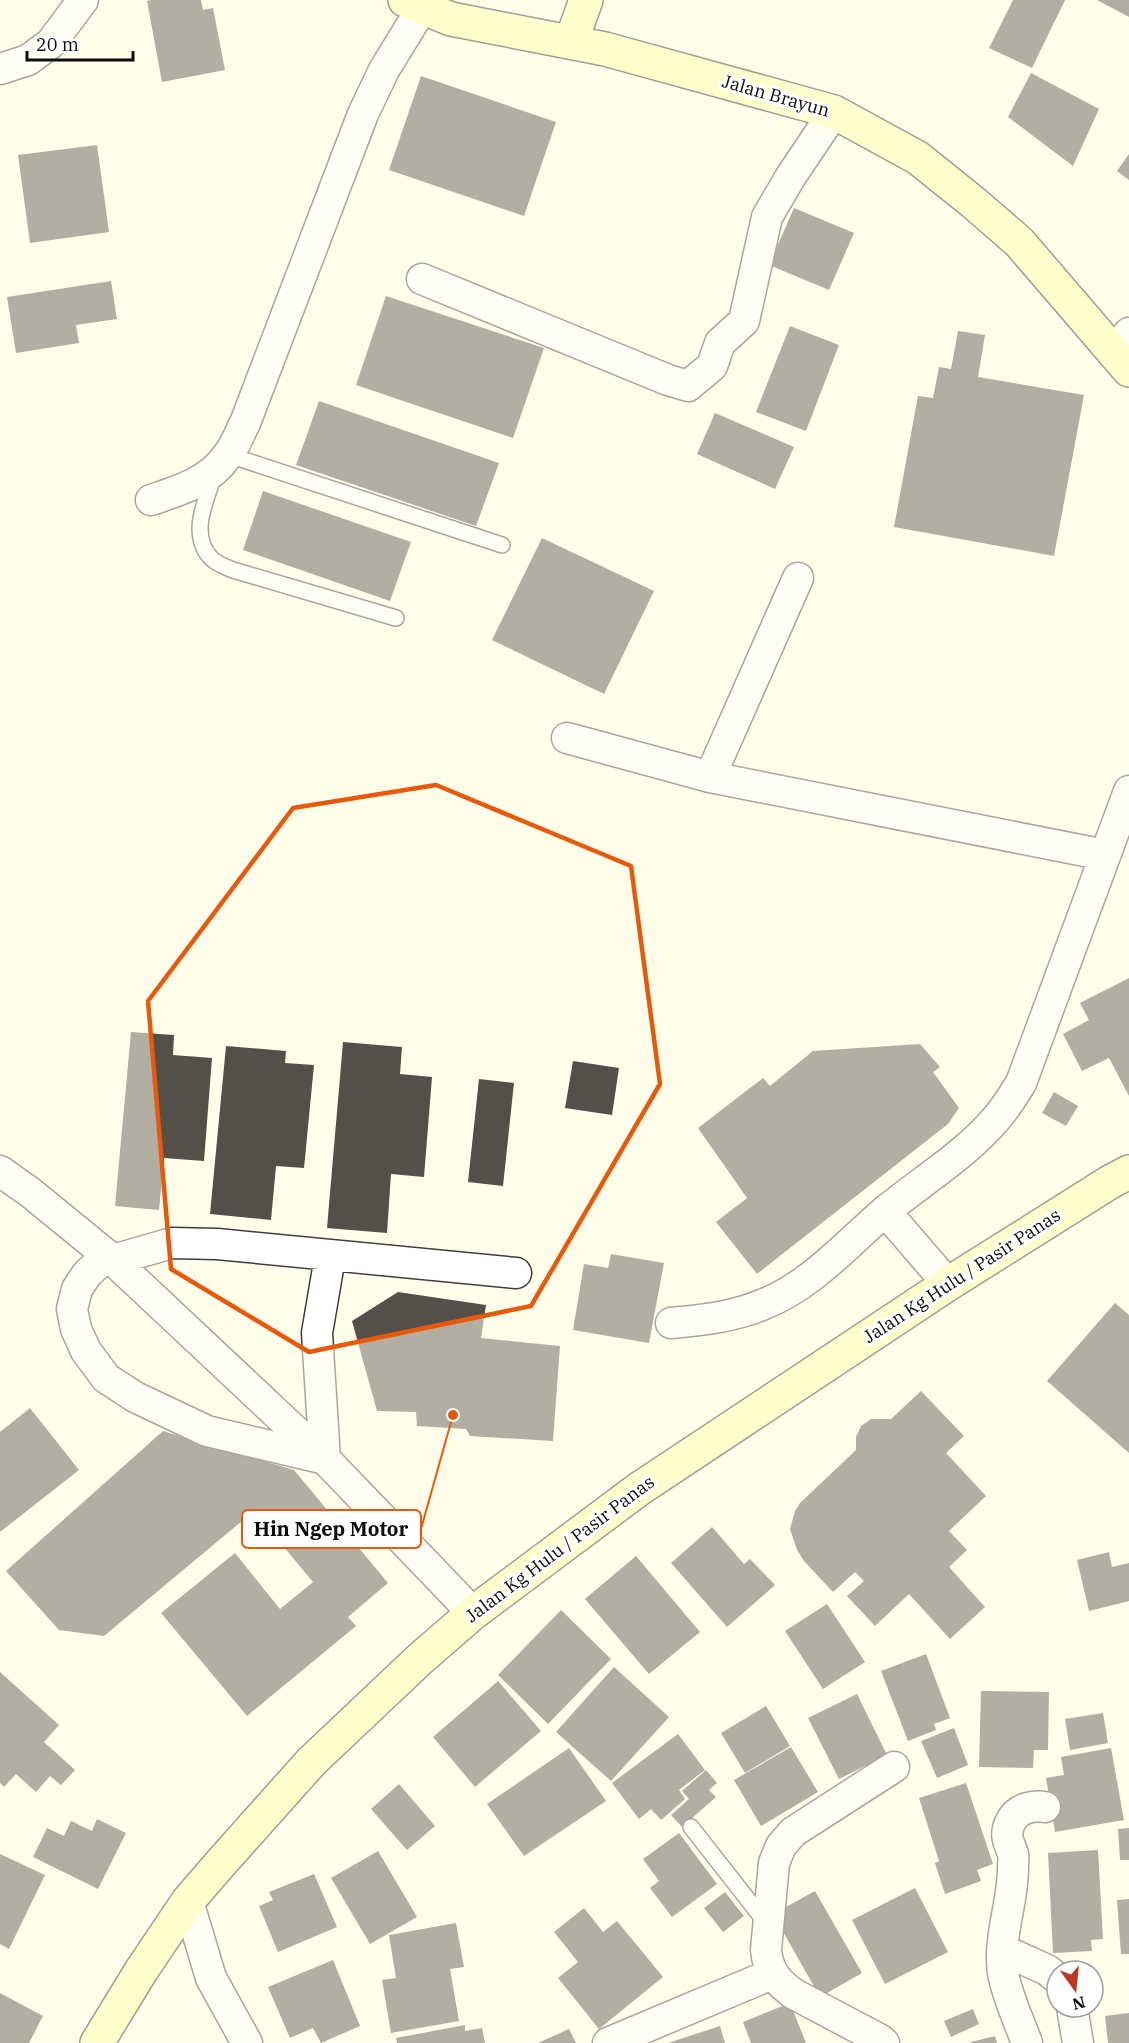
<svg xmlns="http://www.w3.org/2000/svg" width="1129" height="2043" font-family="'IBM Plex Serif',serif">
	<style>
		.building { fill: #544f48 }
		.lines { fill: none; stroke-linecap: round; stroke-linejoin: round }
		.lane-casing { stroke: #3f3f3f; stroke-width: 18 }
		.street-casing { stroke: #3f3f3f; stroke-width: 33 }
		.secondary-casing { stroke: #2e2e2e; stroke-width: 36 }
		.lane { stroke: #fff; stroke-width: 15 }
		.street { stroke: #fff; stroke-width: 30 }
		.secondary { stroke: #faffa6; stroke-width: 33 }
		.marked { fill: none; stroke: #e8590c; stroke-width: 4.5; stroke-linejoin: round }
		.labels { text-anchor: middle; stroke-width: 6; stroke-linejoin: round; paint-order: stroke }
		.street-label { font-size: 18px; fill: #0c0c0c; stroke: #fff }
		.leader { fill: none; stroke: #e8590c; stroke-width: 2 }
		.callout-dot { fill: #e8590c; stroke: #fff; stroke-width: 2 }
		.callout { fill: #fff; stroke: #e8590c; stroke-width: 2 }
		.callout-label { font-size: 20px; text-anchor: middle; font-weight: bold; fill: #0c0c0c }
	</style>
	<rect width="100%" height="100%" fill="#fffeeb"/>
	<path class="building" d="M151,0H201L203,10L213,8L225,70L162,82L147,1Z
		M1013,0H1065L1032,68L989,48Z
		M1097,0H1129V17Z
		M1031,73L1099,109L1073,166L1008,117Z
		M421,76L556,122L524,216L389,170Z
		M97,145L109,232L30,243L18,155Z
		M1129,154V180L1117,171Z
		M794,208L854,233L829,290L769,265Z
		M111,281L117,319L76,325L79,343L16,353L7,297Z
		M386,296L544,348L513,438L356,385Z
		M790,326L839,345L806,431L756,412Z
		M958,331L985,335L978,377L1084,395L1054,556L894,527L918,396L933,398L939,367L951,369Z
		M319,401L499,463L476,526L296,465Z
		M715,413L794,447L775,489L697,454Z
		M263,491L411,542L390,601L243,550Z
		M542,538L654,591L604,694L492,640Z
		M1129,978V1096L1109,1058L1082,1071L1063,1034L1089,1020L1080,1003Z
		M131,1032L174,1035L173,1055L212,1058L204,1161L164,1158L159,1210L115,1206Z
		M343,1042L402,1047L400,1074L432,1077L424,1177L391,1174L387,1233L327,1228Z
		M920,1044L940,1067L933,1072L959,1108L948,1124L757,1274L716,1222L747,1198L698,1128L763,1078L770,1086L813,1051Z
		M226,1046L286,1051L285,1063L314,1065L304,1168L276,1166L271,1220L210,1214Z
		M573,1061L619,1068L612,1115L565,1108Z
		M479,1079L514,1083L503,1186L468,1182Z
		M1054,1092L1078,1106L1066,1126L1042,1113Z
		M611,1254L664,1263L649,1343L573,1330L584,1264L608,1268Z
		M398,1292L486,1305L481,1338L560,1346L553,1441L470,1436L466,1429L417,1426L416,1412L377,1411L352,1321Z
		M1115,1303L1129,1315V1453L1047,1381Z
		M921,1391L964,1436L946,1453L986,1496L949,1531L967,1550L949,1567L985,1607L950,1639L909,1594L875,1626L847,1596L864,1581L855,1572L833,1592L804,1561L797,1550L790,1529L795,1511L800,1503L856,1450V1437L861,1426L871,1419H891Z
		M30,1408L79,1470L0,1532V1432Z
		M163,1431L294,1470L388,1583L348,1617L356,1626L247,1716L161,1613L235,1553L280,1609L313,1582L254,1511L104,1636L59,1630L6,1571Z
		M712,1527L744,1564L750,1559L775,1585L727,1627L671,1563Z
		M1109,1552L1112,1567L1129,1563V1601L1089,1611L1077,1560Z
		M636,1556L700,1632L649,1674L585,1599Z
		M827,1604L865,1662L823,1689L785,1631Z
		M561,1610L611,1659L548,1724L498,1675Z
		M926,1654L950,1718L934,1724L936,1730L908,1741L881,1671Z
		M614,1667L669,1717L611,1781L556,1732Z
		M0,1672L59,1725L44,1742L75,1770L61,1785L50,1776L36,1792L16,1774L4,1787L0,1783Z
		M498,1681L541,1731L475,1787L433,1737Z
		M981,1691L1049,1692L1048,1750H1034L1033,1768L979,1767Z
		M857,1694L887,1755L839,1779L808,1718Z
		M766,1706L790,1746L745,1773L721,1733Z
		M1103,1713L1108,1743L1070,1750L1065,1719Z
		M954,1728L968,1765L937,1778L921,1741Z
		M678,1734L705,1770L679,1790L685,1799L661,1820L651,1809L639,1819L612,1783Z
		M791,1747L818,1792L761,1826L734,1780Z
		M569,1748L606,1801L524,1856L487,1804Z
		M1111,1748L1124,1820L1055,1832L1046,1778L1064,1775L1061,1757Z
		M706,1770L717,1783L709,1790L716,1797L682,1827L671,1815L689,1799L682,1791Z
		M966,1783L993,1864L977,1870L981,1881L945,1894L935,1863L939,1861L919,1798Z
		M399,1784L435,1826L407,1850L371,1809Z
		M97,1819L126,1833L98,1889L33,1857L47,1828L64,1836L71,1821L92,1831Z
		M1129,1828V1860H1120L1118,1829Z
		M679,1833L717,1884L672,1917L650,1888L659,1881L643,1859Z
		M1098,1850L1103,1939L1091,1940L1092,1951L1053,1953L1048,1853Z
		M378,1851L417,1917L370,1944L331,1878Z
		M0,1854L45,1875L9,1949L0,1944Z
		M314,1874L337,1927L278,1952L259,1906L273,1900L269,1892Z
		M915,1888L948,1952L885,1984L852,1920Z
		M815,1891L862,1973L820,1997L773,1914Z
		M725,1892L744,1916L723,1932L704,1908Z
		M1129,1899V1954H1121L1117,1900Z
		M584,1908L603,1932L617,1921L663,1977L599,2029L558,1978L578,1962L554,1932Z
		M456,1923L464,1967L450,1969L459,2021L391,2033L382,1980L396,1978L389,1935Z
		M333,1960L360,2026L321,2043L313,2028L290,2038L268,1987Z
		M0,1993L43,2016L29,2043H0Z
		M790,2003L806,2043H751L743,2022Z
		M973,2009L979,2024L951,2037L944,2021Z
		M1129,2013V2043H1108L1105,2016Z
		M465,2025V2031L482,2028L485,2043H397L396,2038Z
		M720,2026L725,2043H668Z
		M569,2029L576,2043H538Z
		M995,2036L997,2043H971V2042Z"/>
	<g class="lines">
		<defs>
			<path id="lane" d="M229,455L502,545
				M215,473C206,500 188,535 212,559C217,564 226,567 233,570L396,618
				M691,1827L767,1924"/>
			<path id="street" d="M0,69L28,60L51,43L83,0
				M422,279L668,380L688,386L712,366L720,343L744,321L767,217L791,176L834,112
				M1114,351L1129,333
				M151,500C180,490 209,482 227,456C235,447 239,434 245,423L363,114L384,70L422,8
				M567,738L710,777L1105,855
				M710,777L798,578
				M0,1171L31,1193L113,1260L325,1459L473,1613
				M885,1211L948,1284
				M330,1257L317,1333L325,1459L207,1431L135,1397L106,1378L86,1351L76,1329L72,1309L77,1289L87,1274L102,1260H113L172,1243L217,1244L516,1273
				M671,1323C703,1320 734,1317 764,1304C810,1286 846,1245 883,1213C920,1182 963,1157 995,1120C1005,1109 1013,1096 1021,1083L1129,791
				M188,1901L211,1978L247,2043
				M1003,1950L1047,1970L1057,1978
				M1072,2007L1078,2043
				M608,2043L772,1974
				M884,2043L879,2039L794,1994C777,1982 768,1971 766,1950L774,1863L781,1846L793,1832L894,1767
				M1027,2043C1019,2021 1007,1996 1003,1973C998,1937 1013,1903 1013,1868C1013,1863 1014,1858 1013,1854C1009,1842 1004,1836 1010,1823C1016,1809 1031,1805 1045,1807"/>
			<path id="secondary" d="M405,0L451,19L605,49L834,112L918,158L974,203L1019,242L1129,370
				M571,42L586,0
				M97,2043L141,1971L188,1901L220,1864L311,1762L420,1659L473,1613L639,1489L948,1284L1110,1182L1129,1172"/>
		</defs>
		<use href="#lane" class="lane-casing"/>
		<use href="#street" class="street-casing"/>
		<use href="#secondary" class="secondary-casing"/>
		<use href="#lane" class="lane"/>
		<use href="#street" class="street"/>
		<use href="#secondary" class="secondary"/>
	</g>
	<path d="M0 0H1129V2043H0ZM436,785L631,866L660,1084L531,1306L309,1352L171,1269L148,1001L293,808Z" fill="#fffeeb" fill-opacity=".55" fill-rule="evenodd"/>
	<path class="marked" d="M436,785L631,866L660,1084L531,1306L309,1352L171,1269L148,1001L293,808Z"/>
	<g class="labels">
		<g class="street-label">
			<text transform="translate(776 96) rotate(16)" y="6">Jalan Brayun</text>
			<text transform="translate(962 1276) rotate(-33)" y="6">Jalan Kg Hulu / Pasir Panas</text>
			<text transform="translate(560 1549) rotate(-37)" y="6">Jalan Kg Hulu / Pasir Panas</text>
		</g>
	</g>
	<path class="leader" d="M453 1415L421 1529"/>
	<circle class="callout-dot" cx="453" cy="1415" r="6"/>
	<rect class="callout" x="242" y="1510" width="179" height="38" rx="6"/>
	<g class="callout-label">
		<text x="331" y="1536">Hin Ngep Motor</text>
	</g>
	<g transform="translate(1075 1989) rotate(165)"><circle r="28" fill="#ffffff" stroke="#9e9e9e" stroke-width="1.5"/>
	<path d="M0-4.5L10 22L0 15L-10 22Z" fill="#bb3724"/>
	<text y="-9" font-size="16" font-weight="bold" text-anchor="middle" fill="#0c0c0c">N</text>
	</g>
	<path d="M27 51v9h106v-9" fill="none" stroke="#0c0c0c" stroke-width="3"/>
	<text x="36" y="51" font-size="18" fill="#0c0c0c" stroke="#ffffff" stroke-width="4.5" paint-order="stroke">20 m</text>
</svg>
